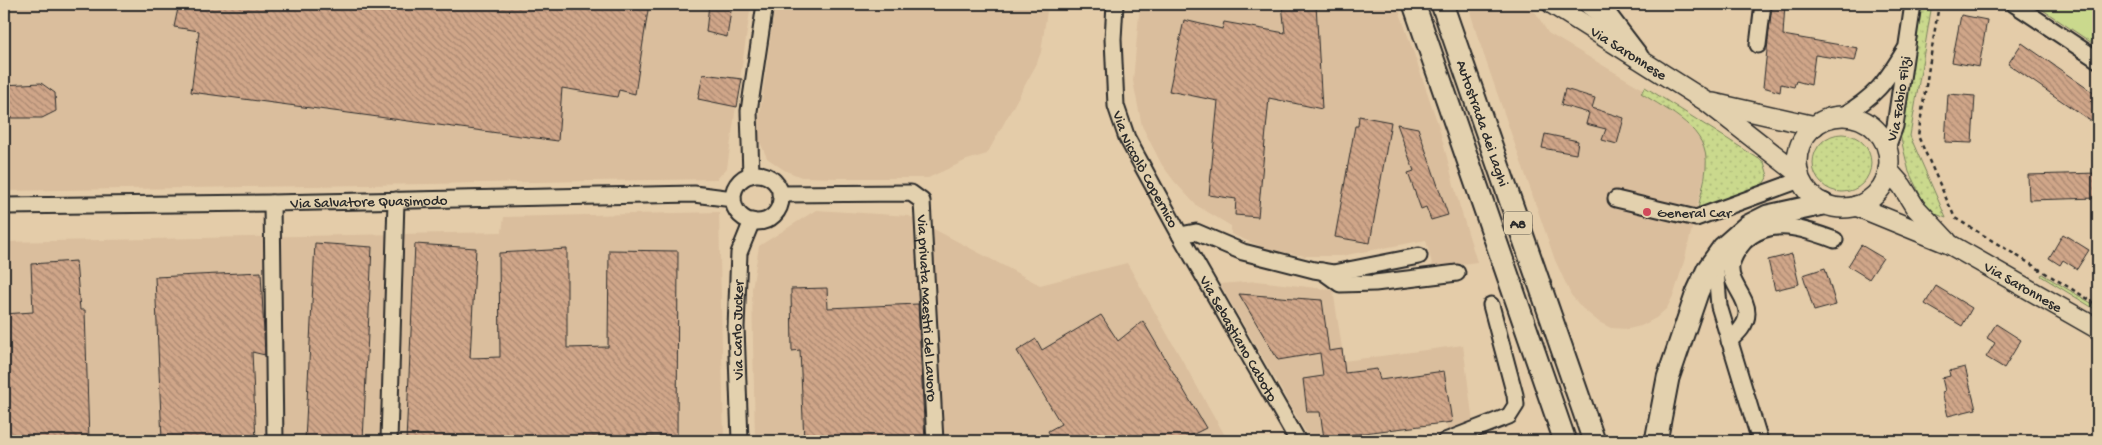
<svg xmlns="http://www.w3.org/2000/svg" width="2102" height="445" font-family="'Gochi Hand',sans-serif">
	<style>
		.built { fill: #dabe9d }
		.grass { fill: url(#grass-dots); stroke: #7a825c }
		.green { fill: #cad98d; stroke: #7a825c }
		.building { fill: url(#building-back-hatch); stroke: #2b2b2b }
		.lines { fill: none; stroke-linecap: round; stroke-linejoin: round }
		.minor-casing { stroke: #2b2b2b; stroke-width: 19 }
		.major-casing { stroke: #2b2b2b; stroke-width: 22 }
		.highway-casing { stroke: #2b2b2b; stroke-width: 25 }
		.path { stroke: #2b2b2b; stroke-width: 2.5; stroke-dasharray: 4 4; stroke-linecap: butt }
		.minor { stroke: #e3d1ae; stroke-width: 15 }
		.major { stroke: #e3d1ae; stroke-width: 19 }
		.highway { stroke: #e3d1ae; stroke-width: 21 }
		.poi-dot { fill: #d1495b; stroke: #e3d1ae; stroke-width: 2 }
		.labels { text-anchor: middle; stroke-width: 4.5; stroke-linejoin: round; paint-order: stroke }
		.shield { fill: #e3d1ae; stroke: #625d52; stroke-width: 1 }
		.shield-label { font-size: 14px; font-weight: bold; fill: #2b2b2b }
		.street-label { font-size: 15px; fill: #2b2b2b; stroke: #e3d1ae }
		.poi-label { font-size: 15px; fill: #2b2b2b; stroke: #e3d1ae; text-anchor: start }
	</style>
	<defs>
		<pattern id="grass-dots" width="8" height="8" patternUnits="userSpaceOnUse" patternTransform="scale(1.25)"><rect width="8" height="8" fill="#cad98d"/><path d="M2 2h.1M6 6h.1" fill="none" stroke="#aeba7a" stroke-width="1.8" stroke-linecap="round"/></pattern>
		<pattern id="building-back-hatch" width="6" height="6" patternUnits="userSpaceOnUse" patternTransform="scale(1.25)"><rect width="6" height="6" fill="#d0a689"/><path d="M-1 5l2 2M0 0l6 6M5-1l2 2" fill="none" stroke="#a98770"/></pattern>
	</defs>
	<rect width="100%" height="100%" fill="#e4cca9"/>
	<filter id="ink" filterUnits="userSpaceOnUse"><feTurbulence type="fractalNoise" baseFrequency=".02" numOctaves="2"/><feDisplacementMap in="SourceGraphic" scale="10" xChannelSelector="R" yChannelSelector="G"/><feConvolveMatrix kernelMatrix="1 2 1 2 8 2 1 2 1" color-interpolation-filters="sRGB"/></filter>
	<g filter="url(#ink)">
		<path class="built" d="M4,4H751L727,168L717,179L4,191Z
			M775,4H1048L1041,52L1036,65L987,154L967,160L928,178H836L801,177L784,170L767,158L757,135Z
			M1140,4H1397L1439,127L1459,204L1477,262L1433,268L1426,240L1341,256H1305L1267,249L1231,234V226L1196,205L1174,181L1162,165L1142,126L1133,81Z
			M1468,4H1522L1536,13L1548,33L1643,89L1641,93L1687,123L1702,141L1706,155V168L1685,258L1674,294L1667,308L1656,318L1641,326L1628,329L1611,328L1599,322L1582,308L1571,295L1555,260L1477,35Z
			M816,210L909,216L1040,285L1127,263L1228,441H755L752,289L759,246Z
			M719,212L724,441H4V242L502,232L504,217Z
			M1257,281L1333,290L1344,361L1463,345L1473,423L1448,435L1446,422L1334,437V441H1311L1220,284Z"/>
		<path class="grass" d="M1922,4H1932L1910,136L1946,218L1928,211L1909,172L1900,135Z
			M1645,87L1764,162L1768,176L1762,186L1698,210C1700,196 1705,182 1706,168C1710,128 1669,112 1641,93Z
			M1813 163a29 29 0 1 1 58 0a29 29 0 1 1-58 0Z
			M2042,274L2098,307V311L2041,276Z"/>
		<path class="green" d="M2034,4H2098V47Z"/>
		<path class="building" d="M179,4H649L635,94L619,90L617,97L562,88L558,141L191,92L199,31L174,27Z
			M709,4H732L727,37L706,32Z
			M1282,4H1316L1322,109L1269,98L1258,217L1235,215L1236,199L1209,195L1218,101L1169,91L1184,20L1222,29L1224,22L1285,33Z
			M1772,4H1785L1783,35L1858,48L1855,61L1815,55L1811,85L1796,81L1794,87L1781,84L1780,92L1763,87Z
			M1961,15L1987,20L1979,67L1952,62Z
			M2022,43L2098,96V126L2008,64Z
			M703,74L742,79L737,107L698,99Z
			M41,83L55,93L56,111L42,118H4V85Z
			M1565,89L1595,98L1592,108L1624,118L1617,144L1602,140L1606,129L1586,124L1589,113L1561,105Z
			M1948,94L1975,96L1972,143L1945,142Z
			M1359,116L1391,122L1370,243L1335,237L1355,126H1358Z
			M1397,124L1418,128L1448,215L1431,220L1426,207L1421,209L1408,173L1414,171Z
			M1545,134L1578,141L1576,154L1542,148Z
			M2098,173V198L2029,200L2028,175Z
			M2063,234L2089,250L2077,269L2063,260L2060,265L2049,258Z
			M315,243L372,247L363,441H305Z
			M415,244L476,248L470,358L500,357L499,253L567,249V348L608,347L609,250L678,251L677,436L466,439L465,441H406Z
			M1861,245L1883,258L1869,279L1848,266Z
			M1792,254L1799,284L1775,290L1768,260Z
			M76,261L80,310H85L89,441H5L4,314L33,312L31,264Z
			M1825,268L1836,305L1814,311L1803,275Z
			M261,272L265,355L252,352L256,441H162L155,277Z
			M1936,286L1972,308L1962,326L1925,304Z
			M827,288L828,308L918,304L925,441H804L800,350L792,351L791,289Z
			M1239,294L1322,300L1329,351L1342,349L1345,373L1377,369L1380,380L1444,371L1452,422L1324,438L1320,412H1307L1303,379L1323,376L1320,353L1278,360Z
			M1101,315L1118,341L1143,321L1206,428L1180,441H1053L1048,431L1061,424L1017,351L1036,339L1042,350Z
			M1996,324L2021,340L2004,368L1986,357L1995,343L1987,338Z
			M1965,367L1976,409L1948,416L1942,392L1945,391L1942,378L1950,376L1949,371Z"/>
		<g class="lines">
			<defs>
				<g id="minor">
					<path id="s1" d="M1115,4L1113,39L1116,106L1127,138L1180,235L1196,232L1243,252L1314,270L1333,273L1419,256"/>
					<path d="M2014,4L2098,60"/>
					<path d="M1758,45L1763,4"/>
					<path d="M1842,116C1876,96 1885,83 1905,50"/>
					<path id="s2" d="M1887,148L1895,126L1913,4"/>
					<circle cx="757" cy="198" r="24"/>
					<path d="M751,175L749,111L765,4"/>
					<path id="s3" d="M780,194L911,193L922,201L935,441"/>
					<path d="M1616,199L1696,218L1800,180"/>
					<path d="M272,203L275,441"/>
					<path id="s4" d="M4,206L272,203L694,194L733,199"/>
					<path id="s5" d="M1180,235L1298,441"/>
					<path d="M1720,257L1716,270L1719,306L1760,441"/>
					<path d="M1322,271L1340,284L1375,283L1457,273"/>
					<path d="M1729,341C1737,334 1747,325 1747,313C1747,296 1729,284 1731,266C1733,256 1738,249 1744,242C1770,216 1805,229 1835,240"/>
					<path d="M389,441L396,200"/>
					<path id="s6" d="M740,441L736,327L739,253L752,221"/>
					<path d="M1445,441L1509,416L1516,405L1515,395L1491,305"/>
				</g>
				<g id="major">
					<path id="s7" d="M1552,4L1707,102L1799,174"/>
					<path d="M1713,103L1815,126"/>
					<circle cx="1843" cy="162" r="46"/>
					<path d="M1888,170L1902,186L1915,207L1947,241"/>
					<path id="s8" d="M1856,206L1949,244L2098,329"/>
				</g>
				<g id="highway">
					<path d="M1414,4L1565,441"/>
					<path id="s9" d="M1442,4L1594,441"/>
					<path d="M1590,4L1608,18L1637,56"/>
					<path d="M1656,441L1668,378L1697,293L1708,269L1723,248L1748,226L1768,216L1823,204"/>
				</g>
			</defs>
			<use href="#minor" class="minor-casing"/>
			<use href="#major" class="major-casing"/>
			<use href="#highway" class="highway-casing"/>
			<path class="path" d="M1939,4L1918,136L1955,218L2098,305
				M1939,8L1951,4"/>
			<use href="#minor" class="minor"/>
			<use href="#major" class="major"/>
			<use href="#highway" class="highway"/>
		</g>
	</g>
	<circle class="poi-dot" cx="1647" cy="212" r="5"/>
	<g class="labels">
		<rect class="shield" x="1504" y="211.5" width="28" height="23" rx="4"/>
		<g class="shield-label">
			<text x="1518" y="228">A8</text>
		</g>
		<g class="street-label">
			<text dy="5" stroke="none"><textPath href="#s7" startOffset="91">Via Saronnese</textPath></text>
			<text dy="5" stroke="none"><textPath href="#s2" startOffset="51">Via Fabio Filzi</textPath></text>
			<text dy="5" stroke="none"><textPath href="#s9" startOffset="126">Autostrada dei Laghi</textPath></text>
			<text dy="5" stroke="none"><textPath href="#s1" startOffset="172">Via Niccolò Copernico</textPath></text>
			<text dy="5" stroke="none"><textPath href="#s4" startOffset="365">Via Salvatore Quasimodo</textPath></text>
			<text dy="5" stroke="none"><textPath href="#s8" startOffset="186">Via Saronnese</textPath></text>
			<text dy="5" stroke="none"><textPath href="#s3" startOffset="252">Via privata Maestri del Lavoro</textPath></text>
			<text dy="5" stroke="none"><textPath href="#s6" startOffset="111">Via Carlo Jucker</textPath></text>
			<text dy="5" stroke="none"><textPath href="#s5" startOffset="119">Via Sebastiano Caboto</textPath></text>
		</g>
		<g class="poi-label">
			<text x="1657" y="217">General Car</text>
		</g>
	</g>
	<rect width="2102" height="445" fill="none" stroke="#e3d1ae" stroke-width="20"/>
	<rect x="10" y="10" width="2082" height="425" fill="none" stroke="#2b2b2b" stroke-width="2" filter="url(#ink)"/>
</svg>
